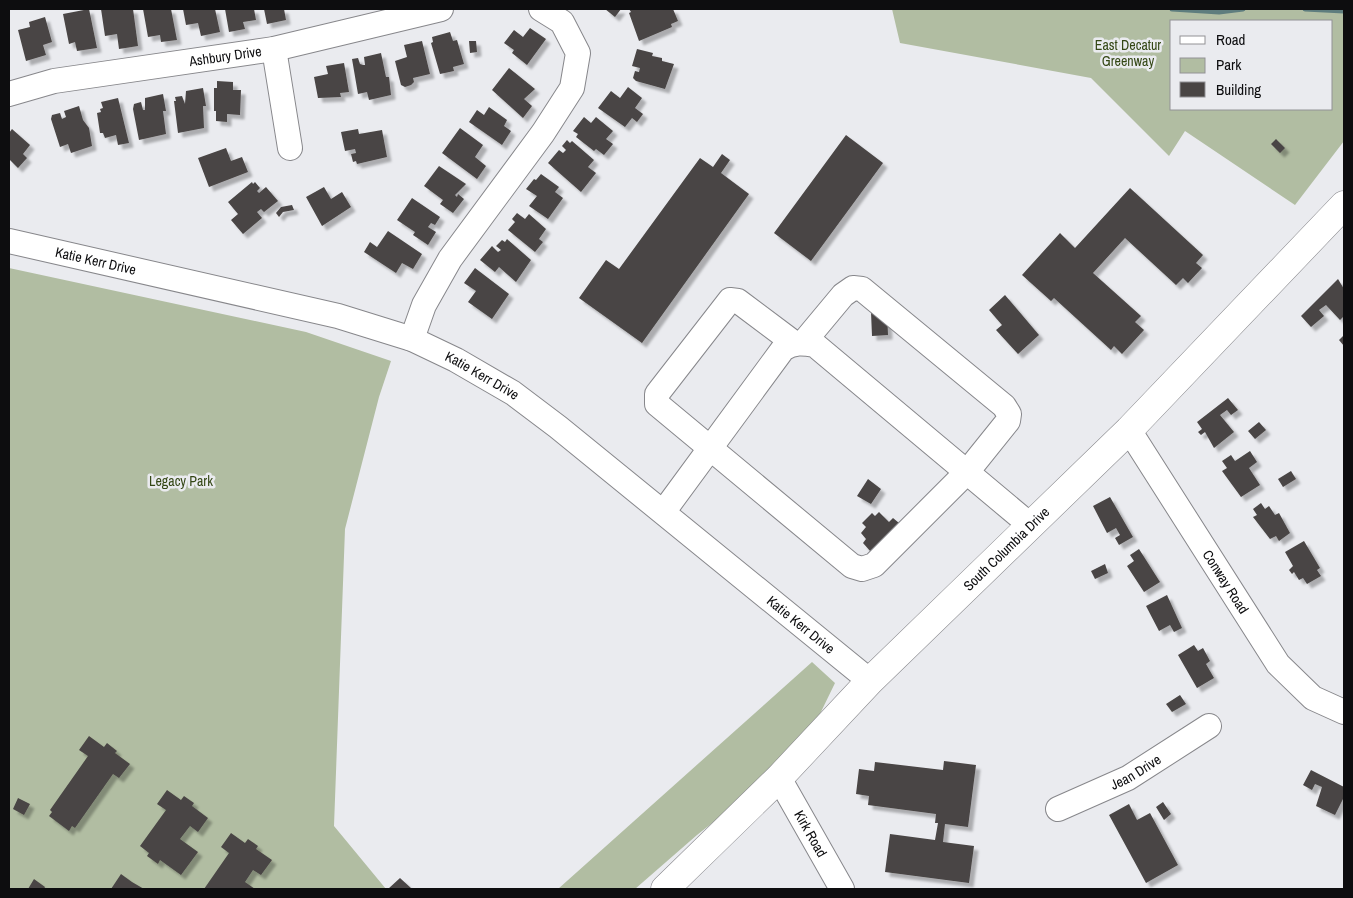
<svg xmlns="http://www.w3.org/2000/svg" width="1353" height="898" font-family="'Archivo Narrow',sans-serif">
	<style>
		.green { fill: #b1bda2; fill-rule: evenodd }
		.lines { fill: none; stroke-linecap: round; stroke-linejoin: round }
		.stream { stroke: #5e7d7e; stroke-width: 5 }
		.building { fill: #494544; filter: url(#shadow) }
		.minor-casing { stroke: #87878b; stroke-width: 26 }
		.major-casing { stroke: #87878b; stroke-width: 29 }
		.minor { stroke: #fff; stroke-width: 24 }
		.major { stroke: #fff; stroke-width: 28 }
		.labels { text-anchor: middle; stroke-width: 5; stroke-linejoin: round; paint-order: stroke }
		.park-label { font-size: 14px; fill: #344715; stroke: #eaebef }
		.street-label { font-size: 14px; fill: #0d0d0f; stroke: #eaebef }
	</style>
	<defs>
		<filter id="shadow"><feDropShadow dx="4.5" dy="4.5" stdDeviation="1" flood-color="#0004"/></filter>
	</defs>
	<rect width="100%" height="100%" fill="#eaebef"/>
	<path class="green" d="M892,9H1172L1219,12L1243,9H1305L1344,11V141L1295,205L1185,131L1169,156L1091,78L900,43ZM1172,21H1332V109H1172Z
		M9,268L306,332L391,361L379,397L345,529L334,826L386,889H9Z
		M812,662L835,683L818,718L764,782L697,835L635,889H558Z"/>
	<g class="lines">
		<path class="stream" d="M1172,9L1219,12L1243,9
			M1305,9L1344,11"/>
	</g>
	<path class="building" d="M89,9L97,48L77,51L75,42L69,44L63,14Z
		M101,9H133L138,46L119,49L117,34L105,36Z
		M143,9H171L177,40L161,42L160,35L148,37Z
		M183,9H215L220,32L201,36L198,23L186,25Z
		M225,9H254L256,20L243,22L245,29L229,32Z
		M264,9H284L286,20L267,24Z
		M605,9H621L615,17Z
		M629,9H673L678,21L671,24L672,27L639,41L629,13L631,12Z
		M45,17L52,42L43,45L46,55L26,61L18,30L30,27L29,22Z
		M530,28L546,39L527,65L512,53L514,50L504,43L514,30L523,37Z
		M450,32L453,41L457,40L464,64L453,67L454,71L440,74L431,43L433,42L432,37Z
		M422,41L430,74L413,78L414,82L411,85L405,87L401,85L395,61L407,57L404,45Z
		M469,41H476L477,52L470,53Z
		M637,49L653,53L652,56L662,58V61L674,64L665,89L636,81L633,78L635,71L639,72L640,68L632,66Z
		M381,53L386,77H389L391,95L369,100L367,92L358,94L352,59L358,58L360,64L363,65H365L364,57Z
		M344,63L349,92L340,93L341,97L318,98L314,77L328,74L326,66Z
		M509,68L535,89L524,99L532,106L523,118L492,90Z
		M217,81L233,82V90H241L240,115L227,114V122L216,121V111H214V88H217Z
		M628,87L642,98L635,108L643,114L637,122L632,118L625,127L598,108L611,91L620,98Z
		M203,88L206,106H203L204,128L178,133L174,101H176L175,97L182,96L185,104L186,91Z
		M163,94L166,111H163L166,134L139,140L133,109L134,104L141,102L143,110H145V98Z
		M118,98L129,143L118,145L116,135L105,138L103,133H100L97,113L101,112L100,109L103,108L101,102Z
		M79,106L83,120L89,128L92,146L71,153L68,144L60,147L51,119L52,115L60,113L62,119L66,117L64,111Z
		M489,107L507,120L504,126L511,131L502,145L469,122L477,110L484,115Z
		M584,117L591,123L596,117L613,131L606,139L613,144L604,155L596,149L594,151L576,137L578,134L573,131Z
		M460,128L483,145L475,157L486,166L477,179L442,153Z
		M12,129L30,145L23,154L27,158L18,168L9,159V133Z
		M358,129L359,134L382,130L387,157L357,164L356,161L353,162L351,154L356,153L355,149L345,151L341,132Z
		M846,135L883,163L811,261L774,233Z
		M1276,139L1285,148L1280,153L1271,144Z
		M567,140L570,143L572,141L594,160L588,167L596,173L581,192L548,163L559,150L563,153L566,150L562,146Z
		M226,148L231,161L242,157L248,172L209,187L198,158Z
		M722,154L730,160L721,173L749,194L642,343L579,298L606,260L619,269L700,158L713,167Z
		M439,166L466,184L455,195L457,197L458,194L464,199L453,213L440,204L443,200L424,186Z
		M541,174L559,187L555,192L563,198L548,219L529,206L537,196L526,189L534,179L536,180Z
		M252,182L253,184L255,182L260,188L257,191L259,193L266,187L278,201L264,212L261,209L257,212L262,218L243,234L231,220L238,214L228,202Z
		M324,187L331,199L342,192L351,207L322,226L306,197Z
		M1130,188L1203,255L1196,263L1202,268L1188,283L1183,278L1176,285L1125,238L1093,273L1141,316L1135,322L1144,330L1122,354L1114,346L1111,350L1054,298L1051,301L1022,275L1060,233L1075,248Z
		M412,198L440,217L435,225L431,223L428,227L436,232L428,245L413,235L415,232L397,220Z
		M292,205L294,210L283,212L279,217L276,213L281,207Z
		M517,213L525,219L529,214L546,229L539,239L543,242L535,252L508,230L515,222L512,219Z
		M388,231L422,254L413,269L402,263L396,273L364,252L370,242L377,247Z
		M507,239L531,260L516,282L499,267L495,272L480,260L492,246L498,252L501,250L496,246L502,240L505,242Z
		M475,268L509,294L492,319L468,302L476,291L464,283Z
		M1338,279L1344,289V316L1340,320L1326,305L1319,310L1324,316L1311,327L1301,316Z
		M1005,295L1039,335L1018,354L996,330L1002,325L989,310Z
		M871,312H887L888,335L872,336Z
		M1344,335V346L1339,340Z
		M1228,398L1238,410L1231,415L1227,410L1220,415L1234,432L1214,448L1205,432L1201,435L1198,432L1202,429L1197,422Z
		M1259,422L1266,430L1255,439L1248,431Z
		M1250,451L1257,462L1249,468L1260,485L1241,497L1222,471L1227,468L1222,461L1231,455L1235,461Z
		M1291,471L1296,479L1283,487L1278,479Z
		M868,479L881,489L871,504L857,496Z
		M1110,497L1133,537L1119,545L1115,538L1120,535L1116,528L1107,533L1093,506Z
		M1261,503L1265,509L1269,506L1275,515L1279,513L1290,533L1279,541L1276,536L1270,539L1253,517L1257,515L1253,509Z
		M879,512L889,522L893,518L899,523L871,552L863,543L866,539L861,533L866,527L862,523L872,513L875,516Z
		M1304,541L1320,568L1317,570L1321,576L1307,584L1303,578L1299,580L1294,572L1292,574L1289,570L1293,566L1285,552Z
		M1139,549L1160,582L1144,592L1127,566L1134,561L1130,555Z
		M1105,564L1108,573L1095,579L1091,571Z
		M1167,595L1182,628L1174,632L1170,625L1159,631L1146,606Z
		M1194,645L1198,651L1203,648L1210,661L1206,664L1214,678L1197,688L1178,655Z
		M1180,695L1186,704L1172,712L1166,704Z
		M89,736L104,747L107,743L117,751L115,753L130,764L119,778L113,774L75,828L72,826L69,831L49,816L52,812L50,810L88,756L79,750Z
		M944,761L976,765L968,827L945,824L943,842L974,846L969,883L885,872L890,834L935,840L938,823H935L936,814L868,805L869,796L856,794L859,769L874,771L875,762L943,770Z
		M1311,770L1344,787V797L1335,815L1316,806L1322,787L1315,784L1312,790L1303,785Z
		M167,790L181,800L184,796L194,803L192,806L208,818L198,832L190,826L180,839L198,852L181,875L160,860L158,864L147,856L149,853L140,846L166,810L157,804Z
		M18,798L30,804L24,815L13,809Z
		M1163,802L1171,814L1164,820L1156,807Z
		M1129,804L1137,820L1150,813L1178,865L1146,883L1109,815Z
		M231,833L245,843L248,839L258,846L256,849L272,860L261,875L253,870L245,882L255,889H204L229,853L221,847Z
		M121,874L132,882L144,889H111Z
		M400,878L412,889H388Z
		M34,879L45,887L44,889H28Z"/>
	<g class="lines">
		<defs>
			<g id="minor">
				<path d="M274,49L290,148"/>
				<path id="s1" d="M9,94L54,81L274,49L441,9"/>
				<path id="s2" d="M9,241L338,316L412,339L456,360L513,393L558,427L870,681"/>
				<path d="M412,339L424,305L450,259L543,133L572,88L578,53L562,22L541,9"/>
				<path d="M794,343L738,301L730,300L657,394V404L852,566L862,569L874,565L967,472L1008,421L1009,414L1004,406L862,289L853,288L843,295L803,343"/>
				<path id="s3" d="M1129,430L1278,664L1313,698L1344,712"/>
				<path d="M664,511L783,349C795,342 802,343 815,345L1030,525"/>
				<path id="s4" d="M779,778L842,889"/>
				<path id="s5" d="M1058,809L1128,778L1209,726"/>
			</g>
			<g id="major">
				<path id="s6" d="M665,889L779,778L870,681L1129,430L1344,205"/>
			</g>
		</defs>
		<use href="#minor" class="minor-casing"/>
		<use href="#major" class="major-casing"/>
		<use href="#minor" class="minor"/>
		<use href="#major" class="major"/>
	</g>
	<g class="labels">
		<g class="park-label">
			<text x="1128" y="50">East Decatur<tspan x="1128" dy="16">Greenway</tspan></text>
			<text x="181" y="486">Legacy Park</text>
		</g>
		<g class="street-label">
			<text dy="5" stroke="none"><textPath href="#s1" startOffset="220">Ashbury Drive</textPath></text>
			<text dy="5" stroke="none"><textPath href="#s2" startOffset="89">Katie Kerr Drive</textPath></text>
			<text dy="5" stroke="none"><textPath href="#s2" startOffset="494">Katie Kerr Drive</textPath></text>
			<text dy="5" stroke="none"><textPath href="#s6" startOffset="482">South Columbia Drive</textPath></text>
			<text dy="5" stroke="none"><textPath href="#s3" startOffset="180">Conway Road</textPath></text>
			<text dy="5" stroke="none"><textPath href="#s2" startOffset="899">Katie Kerr Drive</textPath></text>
			<text dy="5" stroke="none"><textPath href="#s5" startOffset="86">Jean Drive</textPath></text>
			<text dy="5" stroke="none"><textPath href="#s4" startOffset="64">Kirk Road</textPath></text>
		</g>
	</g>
	<rect width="1353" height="898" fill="none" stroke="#0d0d0f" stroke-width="20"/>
	<rect x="1170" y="20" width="162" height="90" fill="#eaebef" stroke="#929295"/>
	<rect x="1180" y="36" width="25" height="8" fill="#ffffff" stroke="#929295"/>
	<text x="1216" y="45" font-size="15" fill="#0d0d0f">Road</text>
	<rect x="1180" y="58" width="25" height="15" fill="#b1bda2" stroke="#929295"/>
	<text x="1216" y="70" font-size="15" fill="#0d0d0f">Park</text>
	<rect x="1180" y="82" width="25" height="15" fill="#494544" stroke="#929295"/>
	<text x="1216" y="95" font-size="15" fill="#0d0d0f">Building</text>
</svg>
